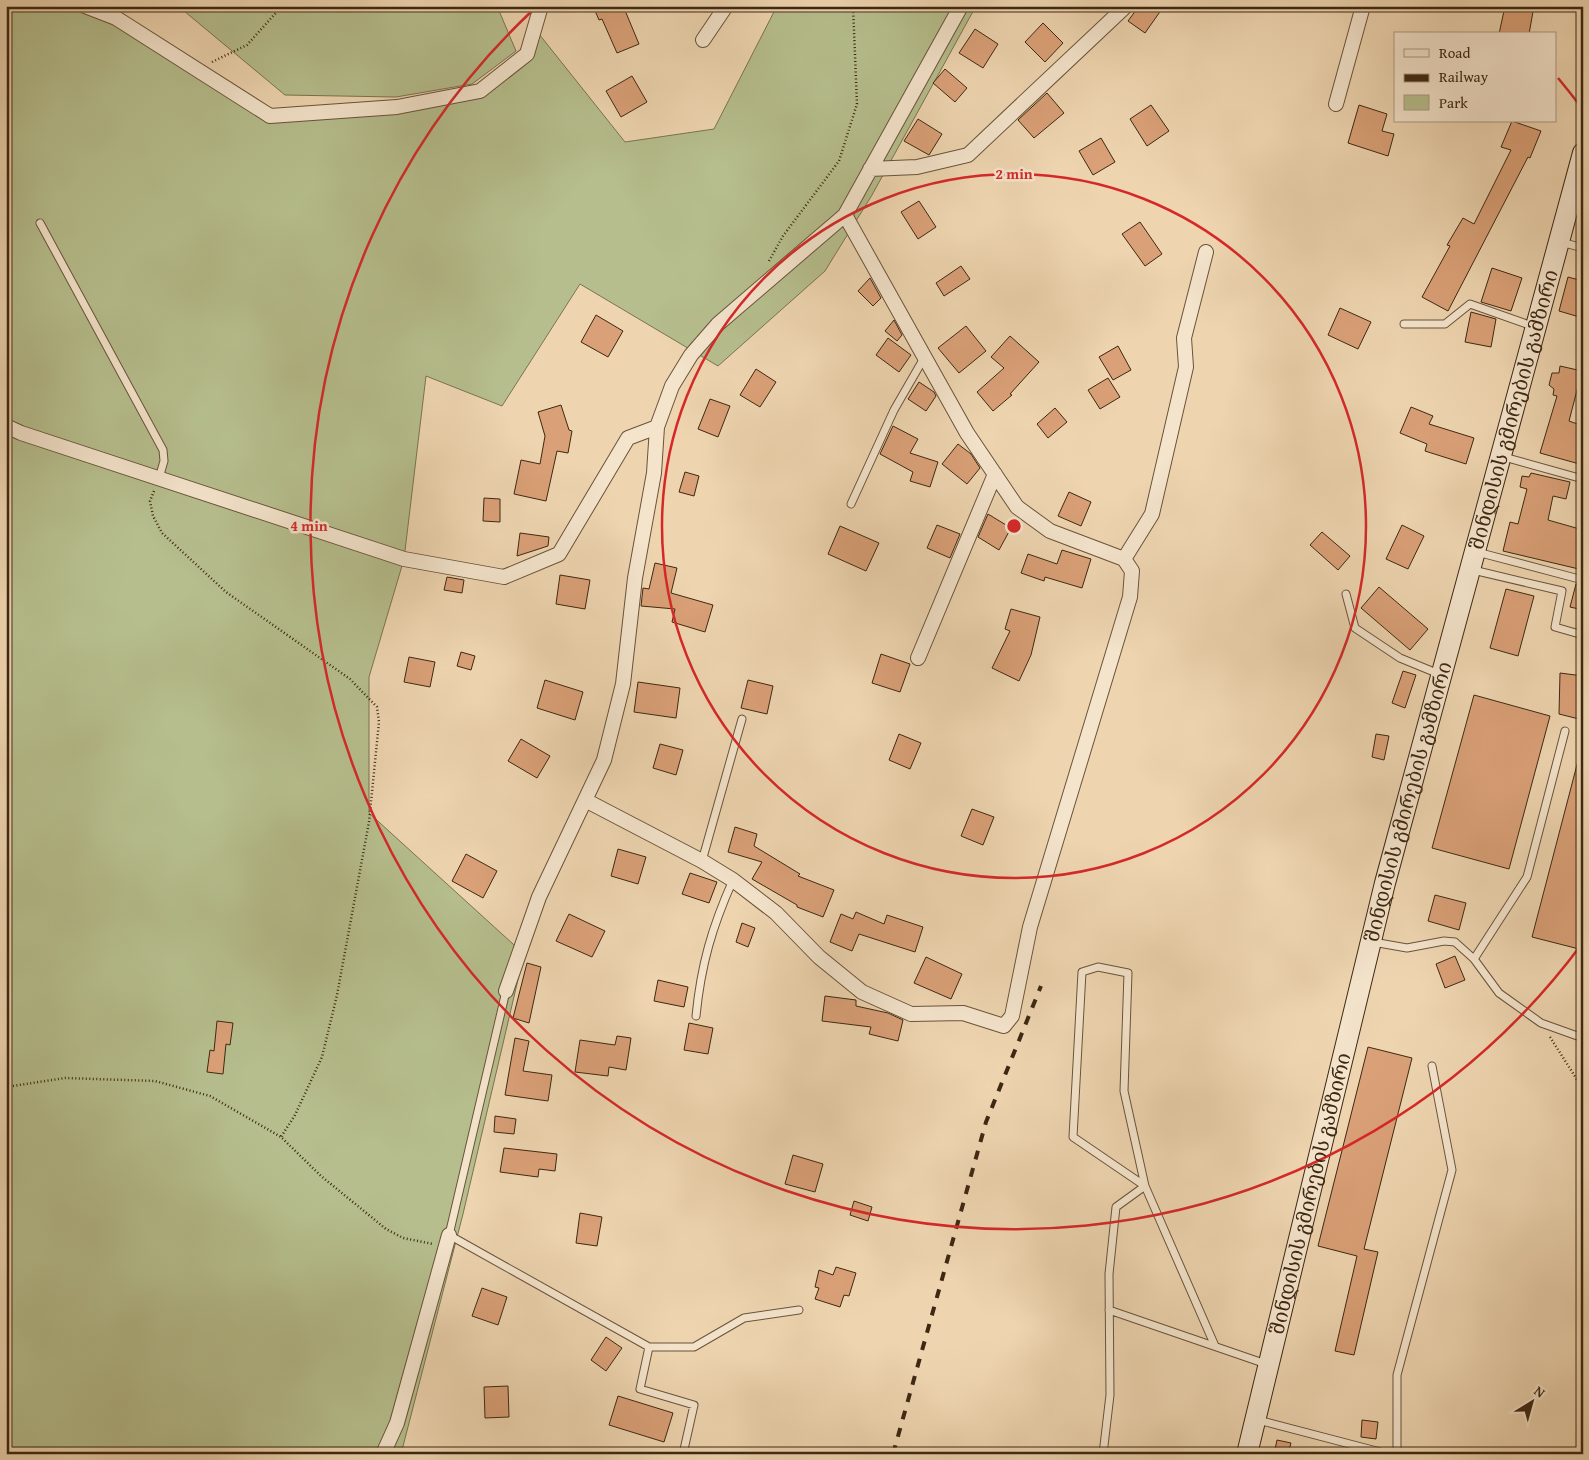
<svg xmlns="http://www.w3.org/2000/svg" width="1589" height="1460" font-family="'Gentium Book Plus','Noto Serif Georgian',serif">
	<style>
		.green { fill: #b6be8d; stroke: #7a7350 }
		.building { fill: #daa077; stroke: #3d2812 }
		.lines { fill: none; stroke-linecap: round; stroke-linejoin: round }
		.service-casing { stroke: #69533a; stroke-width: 9 }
		.minor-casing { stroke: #69533a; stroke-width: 16 }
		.secondary-casing { stroke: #3d2812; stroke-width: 22 }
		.path { stroke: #3d2812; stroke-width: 2.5; stroke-dasharray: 1 2.5; stroke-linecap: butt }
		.service { stroke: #f4e4cc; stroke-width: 7 }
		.minor { stroke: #f4e4cc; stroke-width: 14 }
		.secondary { stroke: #f4e4cc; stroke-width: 20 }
		.rail { stroke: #3d2812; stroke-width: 4; stroke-dasharray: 9 9; stroke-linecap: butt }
		.ring { fill: none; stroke: #d62828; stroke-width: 2.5 }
		.labels { text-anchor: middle; stroke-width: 5; stroke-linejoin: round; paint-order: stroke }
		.street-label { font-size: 20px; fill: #3d2812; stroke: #f4e4cc }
		.centre { fill: #d62828; stroke: #f4e4cc; stroke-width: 2.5 }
		.ring-label { font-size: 15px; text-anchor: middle; font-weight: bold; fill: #d62828; stroke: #f4e4cc; stroke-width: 5; stroke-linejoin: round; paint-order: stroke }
	</style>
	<rect width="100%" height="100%" fill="#eed5b0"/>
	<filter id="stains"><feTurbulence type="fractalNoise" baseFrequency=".004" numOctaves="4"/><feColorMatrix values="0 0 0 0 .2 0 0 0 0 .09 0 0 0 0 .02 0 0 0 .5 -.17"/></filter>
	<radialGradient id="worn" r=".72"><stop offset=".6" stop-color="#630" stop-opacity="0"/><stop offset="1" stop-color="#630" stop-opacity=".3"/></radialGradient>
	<path class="green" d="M6,6H85L270,116L479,91L527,54L535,29L625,142L714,129L777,6H976L872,195L825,271L718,366L580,284L502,406L426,376L404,559L369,677V813L524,954L463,1214L401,1454H6Z
		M178,6H497L516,51L472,84L396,97L285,95Z"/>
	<path class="building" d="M593,6H627L624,8L639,44L617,53L602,19L599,20Z
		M1139,6H1164L1145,33L1128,21Z
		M1505,6H1534L1529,34H1499Z
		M1043,23L1063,43L1045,62L1025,42Z
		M975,29L998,44L983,68L959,53Z
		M945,69L967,88L955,102L933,83Z
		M632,76L647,102L621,117L606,91Z
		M1047,93L1064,113L1034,138L1018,120Z
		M1151,105L1169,131L1147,146L1130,119Z
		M1359,105L1387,114L1382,131L1394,134L1388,156L1348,143Z
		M918,119L942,134L929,155L904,141Z
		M1512,121L1541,131L1530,158L1528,157L1448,311L1422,297L1450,246L1447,245L1463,218L1474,224L1511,150L1501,147Z
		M1101,138L1115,162L1093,175L1079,151Z
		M919,201L936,227L918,239L901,212Z
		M1140,222L1162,254L1145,266L1122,234Z
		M961,266L970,279L944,296L936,283Z
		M1492,268L1522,278L1511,311L1481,302Z
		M1568,277L1583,281L1580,293L1583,294V318L1559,311Z
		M870,278L881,298L873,306L858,291Z
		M1340,308L1371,322L1358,349L1328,335Z
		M1471,312L1496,319L1491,347L1465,342Z
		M596,315L623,331L608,357L581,342Z
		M894,320L902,335L897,341L885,331Z
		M966,326L986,351L959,373L938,348Z
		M1010,336L1039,362L1010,394L1012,395L993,411L977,392L1004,368L991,357Z
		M888,338L911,355L899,372L876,355Z
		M1118,346L1131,370L1113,380L1099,357Z
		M1560,366L1582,371L1569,421L1583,426V465L1540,453L1557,396L1553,395L1554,389L1549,385L1552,373H1559Z
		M756,369L776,382L760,407L740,395Z
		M1108,378L1120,397L1100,409L1088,390Z
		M919,382L934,392L936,396L926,411L908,399Z
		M710,399L730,406L718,437L698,429Z
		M561,405L569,430L572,431L568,453L557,451L546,501L514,494L521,460L540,464L545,436L538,412Z
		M1411,407L1433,416L1429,424L1474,438L1466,464L1425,451L1427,444L1400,433Z
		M1055,408L1067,422L1048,438L1037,424Z
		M893,426L918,439L910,453L938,462L930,487L910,481L913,472L880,454Z
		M958,444L971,454L980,468L967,484L942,464Z
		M685,472L699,476L694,496L679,492Z
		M1531,473L1570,482L1566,499L1553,496L1548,520L1583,530V570L1503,551L1510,522L1518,524L1527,489L1520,487L1522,476L1529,477Z
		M1069,492L1091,502L1081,526L1058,516Z
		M484,498L500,499V522L483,521Z
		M988,514L1011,528L999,550L978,537Z
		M937,525L960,534L950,558L927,548Z
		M1402,525L1424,536L1408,569L1386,559Z
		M840,526L879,543L866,571L828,554Z
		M1322,532L1350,556L1338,570L1310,545Z
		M520,533L549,537L548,546L517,556Z
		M1062,550L1091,559L1082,588L1045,577L1044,581L1021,573L1028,554L1057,564Z
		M655,563L677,568L671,593L713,605L705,632L672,622L675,609L641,606L643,588L649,589Z
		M560,575L590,580L585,609L556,604Z
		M447,577L464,580L462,593L444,590Z
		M1576,584L1583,585V610L1570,607Z
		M1379,587L1428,629L1410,650L1361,608Z
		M1506,589L1534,596L1518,656L1490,648Z
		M1011,609L1040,617L1031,655L1019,681L992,668L1010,631L1005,629Z
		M461,652L475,656L471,670L457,666Z
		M881,654L910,664L900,692L872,683Z
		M409,657L435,662L430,687L404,682Z
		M1403,671L1416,675L1405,708L1392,703Z
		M1560,673L1583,676V720L1559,714Z
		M545,680L583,692L575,720L537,708Z
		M748,680L773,686L767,714L741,708Z
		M638,682L680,688L676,718L634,712Z
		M1474,695L1550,716L1509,869L1432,848Z
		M899,734L921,743L910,769L889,760Z
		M1376,734L1389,736L1384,760L1372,757Z
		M521,739L550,756L537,778L508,761Z
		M660,744L683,750L676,775L653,768Z
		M1579,757L1583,758V950L1532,937Z
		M972,809L994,817L983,845L961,836Z
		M735,827L757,834L754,846L800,874L798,876L834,890L823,917L797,907V905L752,879L762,862L728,852Z
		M618,849L646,857L638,884L611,876Z
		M466,854L497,871L483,898L452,881Z
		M690,873L717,882L709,903L682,894Z
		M1435,895L1466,903L1459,930L1428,921Z
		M856,912L884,924L887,915L923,927L915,952L859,934L852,951L830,942L841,914L853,919Z
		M569,914L605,931L592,957L556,941Z
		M742,923L755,928L748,947L736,942Z
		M1455,956L1465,980L1445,988L1436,964Z
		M926,957L962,974L951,999L914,983Z
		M527,963L541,967L529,1023L513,1018Z
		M658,980L688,987L684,1007L654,1001Z
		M825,996L856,1000V1006L888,1013L903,1020L898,1041L869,1034L871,1027L822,1021Z
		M217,1021L233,1023L230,1045L226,1044L223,1074L207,1072L210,1050L214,1051Z
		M689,1023L713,1028L708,1054L684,1050Z
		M617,1036L631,1038L626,1070L609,1067L608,1076L575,1072L580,1040L615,1045Z
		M515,1038L529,1041L523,1071L552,1075L548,1101L505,1095Z
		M1368,1047L1412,1058L1364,1249L1378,1252L1354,1355L1335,1351L1357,1256L1318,1246Z
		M495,1116L516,1119L514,1134L494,1132Z
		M504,1148L557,1154L555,1171L539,1169L538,1177L500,1172Z
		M793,1155L823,1164L815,1192L785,1184Z
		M854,1201L872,1207L868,1221L850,1215Z
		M580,1213L602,1217L597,1246L576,1243Z
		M836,1267L856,1273L849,1296L844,1295L840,1307L815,1299L819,1288L815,1287L819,1270L833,1275Z
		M482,1288L507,1297L498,1325L472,1316Z
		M606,1337L622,1348L606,1371L591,1360Z
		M508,1386L509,1417L485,1418L484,1387Z
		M618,1396L673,1413L664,1442L609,1425Z
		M1362,1420L1378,1422L1376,1439L1361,1437Z
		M1277,1440L1291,1443L1288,1454H1274Z"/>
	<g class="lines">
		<defs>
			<path id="service" d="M40,223L163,450L164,461L159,478
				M1561,242L1583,248
				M1404,324H1445L1470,304L1535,327
				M1504,457L1583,479
				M851,504L894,410L924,358
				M1477,552L1583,580
				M1473,570L1562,591L1555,627L1583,635
				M1346,594L1355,628L1400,658L1439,674
				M702,861L742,719
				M1373,942L1407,948L1444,941L1455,942L1474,959L1499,993L1541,1023L1583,1038
				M1474,959L1527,877L1565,731
				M506,991L449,1235L649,1347L640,1389L694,1405L683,1454
				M696,1016C701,965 712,927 733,880
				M1109,1310L1266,1364
				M649,1347H694L744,1318L799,1310
				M1258,1420L1388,1454
				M1103,1454L1110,1395L1109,1274L1116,1207L1145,1186L1073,1137L1082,972L1098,967L1128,973L1124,1091L1145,1186L1215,1346
				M1397,1454V1375L1452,1170L1432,1066"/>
			<path id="minor" d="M85,6L116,18L270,116L397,107L480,91L527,54L541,6
				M703,40L726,6
				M1336,104L1363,6
				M870,169L917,167L968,155L1126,6
				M6,426L21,433L404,559L504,577L559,554L628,438L657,427
				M1124,559L1152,514L1186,367L1184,338L1206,252
				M918,658L995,474
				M585,800L702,861L733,880L776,913L819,957L862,992L911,1014L963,1013L1004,1026L1012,1016L1030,927L1130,597L1132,571L1124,559L1050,531L1017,507L967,433L845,215L961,6
				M506,991L539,897L604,760L623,684L635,578L654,473L657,427L672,386L691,355L718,324L845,215
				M383,1454L397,1423L449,1235"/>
			<g id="secondary">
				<path id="s1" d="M1247,1454L1385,883L1583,153"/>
			</g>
		</defs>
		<use href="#service" class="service-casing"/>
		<use href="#minor" class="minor-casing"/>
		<use href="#secondary" class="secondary-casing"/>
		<path class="path" d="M212,62L247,45L282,6
			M769,261L783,236L839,161L857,104L853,6
			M154,491L150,501L153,516L162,533L226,592L350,679L377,707L379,722L369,822L337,995L322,1057L295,1115L281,1137
			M1550,1037L1583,1089
			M6,1087L65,1078L155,1081L210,1096L281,1137L321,1176L386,1229L403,1238L433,1244"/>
		<use href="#service" class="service"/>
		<use href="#minor" class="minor"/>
		<use href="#secondary" class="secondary"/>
		<path class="rail" d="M893,1454L986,1122L1041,986"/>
	</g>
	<g class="ring">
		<circle cx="1014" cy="526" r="352"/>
		<path d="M1581 945A705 705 0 1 1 533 10M1558 78A705 705 0 0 1 1581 107"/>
	</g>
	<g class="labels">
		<g class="street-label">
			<text dy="7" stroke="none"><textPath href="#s1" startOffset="1078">შინდისის გმირების გამზირი</textPath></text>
			<text dy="7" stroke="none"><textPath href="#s1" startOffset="672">შინდისის გმირების გამზირი</textPath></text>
			<text dy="7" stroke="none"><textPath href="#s1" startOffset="268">შინდისის გმირების გამზირი</textPath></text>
		</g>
	</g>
	<circle cx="1014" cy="526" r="8" class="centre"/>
	<g class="ring-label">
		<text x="1014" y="179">2 min</text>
		<text x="309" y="531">4 min</text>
	</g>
	<rect width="1589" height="1460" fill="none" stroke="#eed5b0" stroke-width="25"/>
	<rect x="8" y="8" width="1574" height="1445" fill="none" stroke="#3d2812" stroke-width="2.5"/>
	<rect x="12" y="12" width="1564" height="1435" fill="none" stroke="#3d2812"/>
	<rect x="1394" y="32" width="162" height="90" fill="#f4e4cc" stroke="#ab9982"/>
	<rect x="1404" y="49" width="25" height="8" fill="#f4e4cc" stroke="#ab9982"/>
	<text x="1439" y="58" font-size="15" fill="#3d2812">Road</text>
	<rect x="1404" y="74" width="25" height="8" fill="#3d2812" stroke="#ab9982"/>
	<text x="1439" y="82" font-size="15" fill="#3d2812">Railway</text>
	<rect x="1404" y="95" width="25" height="15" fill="#b6be8d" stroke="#ab9982"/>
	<text x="1439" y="108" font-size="15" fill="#3d2812">Park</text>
	<g transform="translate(1532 1402) rotate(37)" stroke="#f4e4cc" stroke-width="4" paint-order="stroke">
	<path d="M0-4L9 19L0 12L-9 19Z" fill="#3d2812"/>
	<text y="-8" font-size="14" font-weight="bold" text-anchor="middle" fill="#3d2812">N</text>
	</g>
	<rect width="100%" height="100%" filter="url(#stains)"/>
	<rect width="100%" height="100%" fill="url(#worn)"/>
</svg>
